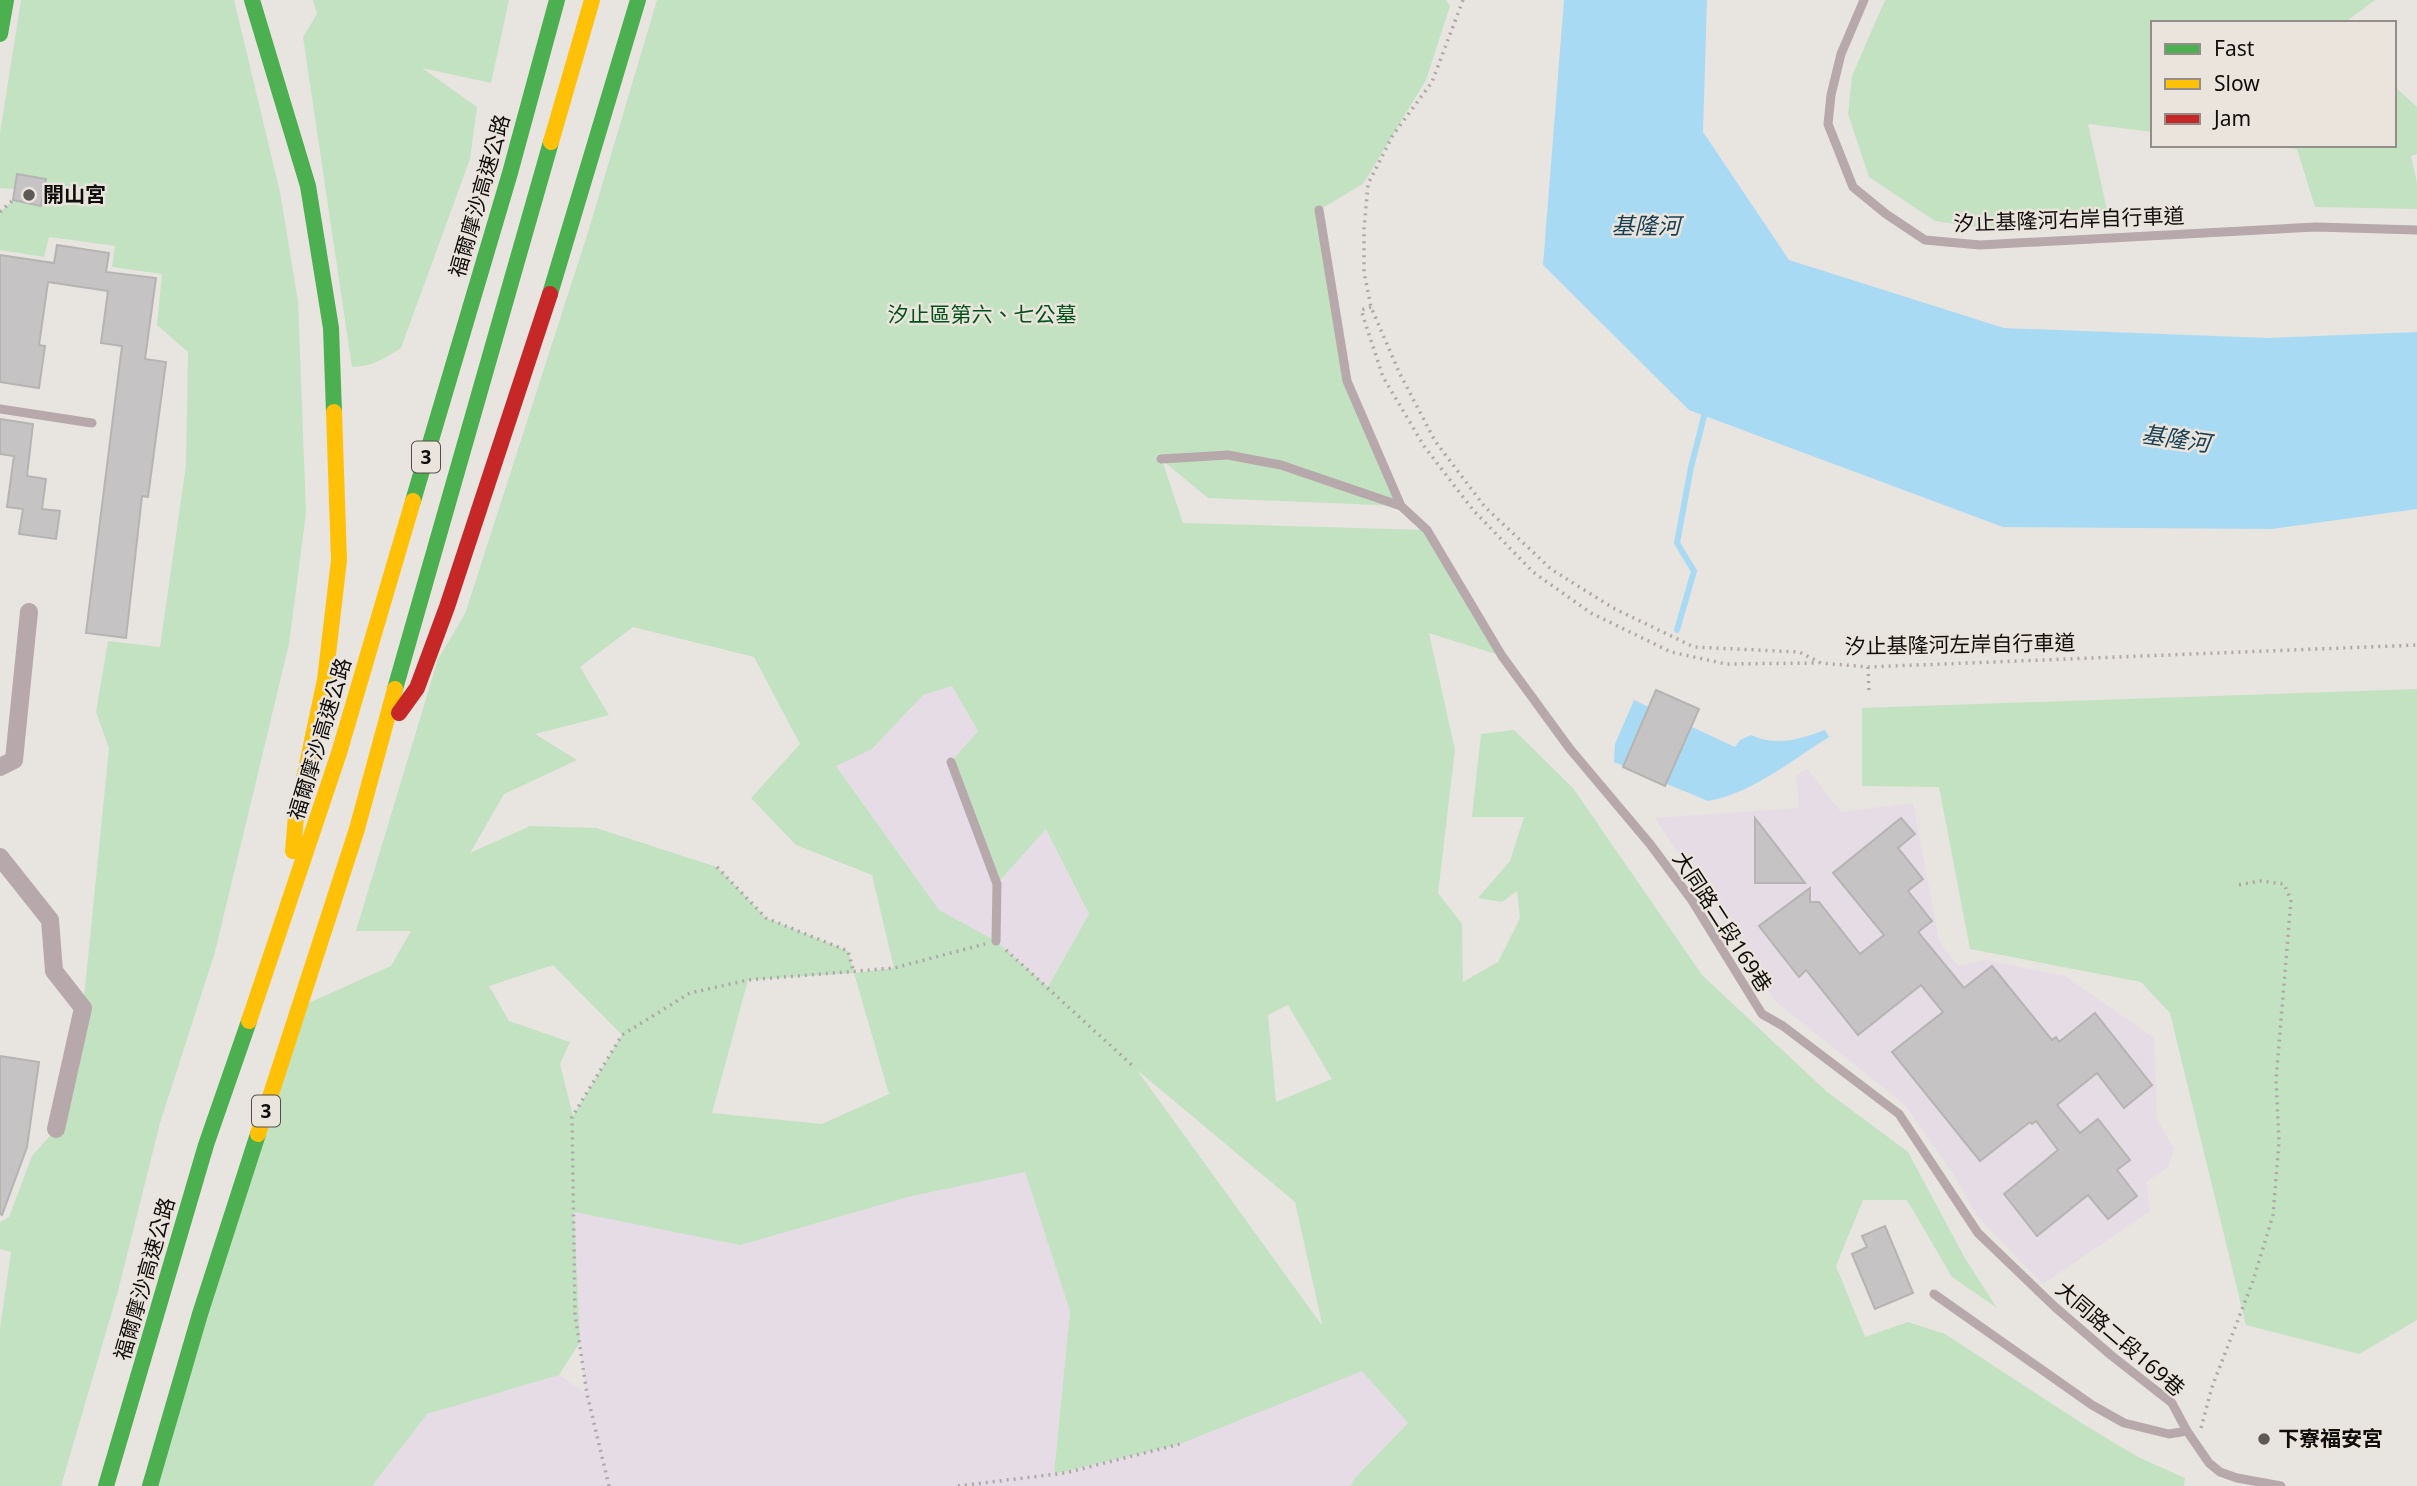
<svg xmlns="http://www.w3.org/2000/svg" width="2417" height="1486" font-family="'Noto Sans','Noto Sans TC',sans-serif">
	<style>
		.industrial { fill: #e5dce5 }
		.green { fill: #c3e2c2; fill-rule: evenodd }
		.water { fill: #a9daf4 }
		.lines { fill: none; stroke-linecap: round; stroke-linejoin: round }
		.stream { stroke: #a9daf4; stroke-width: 6 }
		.building { fill: #c5c3c3; stroke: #b5b4b3; stroke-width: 2 }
		.path { stroke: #afa7a7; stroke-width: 3.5; stroke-dasharray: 2 5; stroke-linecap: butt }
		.lane { stroke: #b7a9ab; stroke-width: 9 }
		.street { stroke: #b7a9ab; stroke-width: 18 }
		.fast { stroke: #4caf50; stroke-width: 16 }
		.slow { stroke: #ffc107; stroke-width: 16 }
		.jam { stroke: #c62828; stroke-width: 16 }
		.poi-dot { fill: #5c5956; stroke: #ebe4dd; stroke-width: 2.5 }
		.labels { text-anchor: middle; stroke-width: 5; stroke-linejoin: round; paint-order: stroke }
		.shield { fill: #ebe4dd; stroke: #524e4b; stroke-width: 2 }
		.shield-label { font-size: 19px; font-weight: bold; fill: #100e0c }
		.poi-label { font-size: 21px; font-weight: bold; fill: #100e0c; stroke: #ebe4dd; text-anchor: start }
		.street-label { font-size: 21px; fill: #100e0c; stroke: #ebe4dd }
		.park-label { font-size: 21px; fill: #005219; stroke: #ebe4dd }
		.water-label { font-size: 23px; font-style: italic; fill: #184054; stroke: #ebe4dd }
	</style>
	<rect width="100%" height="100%" fill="#e8e4e0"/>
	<path class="industrial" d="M952,686L978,731L998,884L1046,829L1089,914L1048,987L996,941L939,910L836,765L872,749L923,695Z
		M1807,769L1841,812L1913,803L1939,941L1958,966L1985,960L2065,976L2154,1038L2157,1119L2174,1149L2168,1167L2146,1182L2150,1211L2043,1284L1978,1217L1954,1175L1905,1105L1774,1000L1655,818L1799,808L1796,775Z
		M1025,1172L1070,1311L1054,1474L1180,1443L1362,1371L1408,1423L1355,1478L1351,1486H372L427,1414L559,1375L586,1393L575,1314L574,1212L740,1245L908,1197Z"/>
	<path class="green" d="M21,0H234L280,192L298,301L306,513L289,644L215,952L160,1123L118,1291L61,1486H0V1328L11,1252L0,1249V1222L9,1217L32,1156L56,1129L83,1008L109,748L96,712L108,641L160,647L186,465L188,352L157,325L162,274L112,267L115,246L49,237L44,257L0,250V212L13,200L41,206L46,179L18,174L14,189L0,188V133Z
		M313,0H509L491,83L422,68L477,107L470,159L401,348C385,358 371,367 352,367L303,37L317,14Z
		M657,0H1446L1450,6L1426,80L1363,184L1319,210L1347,381L1401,506L1208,498L1162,460L1183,523L1427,530L1502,656L1429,633L1455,750L1438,893L1462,924L1463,982L1498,962L1520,918L1517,891L1502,902L1478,898L1510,861L1524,817H1472L1481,734L1514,730L1573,788L1702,975L1826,1091L1908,1152L1966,1260L1997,1308L1952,1277L1907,1200H1863L1836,1266L1865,1337L1908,1322L1945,1334L2083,1424L2138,1457L2185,1478L2184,1486H1351L1355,1478L1408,1423L1362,1371L1180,1444L1054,1474L1070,1311L1025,1172L908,1197L740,1245L574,1212L580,1342L559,1375L427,1414L372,1486H155L291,1011L391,966L411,931H356L438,659L465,614L589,229ZM633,627L754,657L800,744L751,798L796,845L872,875L894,968L854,973L848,951L766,918L717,867L596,828L530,826L470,853L504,794L577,760L535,734L609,715L580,667ZM952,686L978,731L951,762L997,884L1046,829L1089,914L1048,987L996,941L939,910L836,766L872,749L923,695ZM553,965L622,1035L573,1116L560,1064L570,1042L509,1021L489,986ZM854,973L889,1094L822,1124L712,1113L748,980ZM1288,1005L1332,1079L1276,1102L1268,1015ZM1137,1070L1295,1202L1322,1324H1321Z
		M1885,0H2375L2344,23H2153V132L2088,124L2107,210L1989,229L1935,221L1869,177L1848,114L1852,76Z
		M2394,86L2417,107V154L2411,156L2417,183V209L2315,207L2297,149L2265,145H2394Z
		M2417,689V1320L2359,1354L2246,1325L2170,1013L2141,982L1970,949L1939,787L1862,786V708Z"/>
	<path class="water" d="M1564,0H1707L1703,132L1789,260L2004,328L2268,338L2417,332V509L2272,529L2003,527L1689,410L1543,265Z
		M1634,700L1735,747L1740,740L1751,735C1776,747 1800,739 1825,730L1829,737C1792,760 1751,794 1708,801L1614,762L1615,744Z"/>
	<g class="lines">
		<path class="stream" d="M1677,630L1694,571L1677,543L1691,467L1706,409"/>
	</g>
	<path class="building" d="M17,174L46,179L41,206L13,200Z
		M57,245L109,253L106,272L156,278L145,359L166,362L148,497L142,496L126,638L86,633L122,346L101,343L108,291L48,282L39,345L45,346L39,388L0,382V255L54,263Z
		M0,419L33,424L27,476L46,479L42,509L60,511L56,539L19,534L23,509L7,507L14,456L0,454Z
		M1656,690L1699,709L1665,786L1623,767Z
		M1755,818L1805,883H1755Z
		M1901,818L1915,834L1898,848L1923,879L1908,891L1932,921L1918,932L1964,988L1992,966L2052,1040L2056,1037L2059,1042L2095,1013L2152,1085L2124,1108L2097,1073L2057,1105L2080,1133L2098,1119L2130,1160L2117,1170L2137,1196L2108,1219L2088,1195L2037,1236L2004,1194L2058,1150L2036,1121L2032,1124L2030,1122L1980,1161L1892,1052L1943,1012L1921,985L1858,1035L1806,970L1799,977L1759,926L1810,888V902H1819L1860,954L1884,935L1833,873Z
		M0,1056L39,1062L27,1147L2,1215L0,1214Z
		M1885,1226L1913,1293L1875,1309L1852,1254L1867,1247L1862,1236Z"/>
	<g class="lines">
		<path class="path" d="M1463,0L1432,82L1393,135L1368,184L1364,229V272L1371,307L1399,372L1435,441L1485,507L1551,569L1613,608L1694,647L1799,652L1821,663L1868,667L2417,645
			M0,212L13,200
			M1371,307L1361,310L1383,377L1424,446L1473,510L1533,572L1591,613L1671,652L1726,664L1819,663
			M1868,667L1869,693
			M717,867L766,918L848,951L854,973
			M1006,950L1134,1067
			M2201,1428L2212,1387L2253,1281L2273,1215L2279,1142L2276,1080L2291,900L2284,884L2260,881L2237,885
			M609,1486L587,1394L575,1314L572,1117L622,1035L690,993L748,980L894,968L985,944
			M958,1486L1065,1473L1180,1444"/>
		<path class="lane" d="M1864,0L1841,54L1831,95L1828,124L1853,187L1886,214L1925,240L1980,245L2316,227L2417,230
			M1319,210L1347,381L1401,506
			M0,409L92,423
			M1161,459L1228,455L1281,465L1401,506L1427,530L1502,656L1570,749L1650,844L1691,899L1762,1014L1783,1026L1899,1114L1978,1233L2055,1307L2112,1356L2172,1403L2187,1431L2209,1463L2220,1472L2237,1478L2281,1486
			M951,762L997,884L996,941
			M1934,1294L2092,1405L2124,1423L2169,1434L2187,1431"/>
		<path class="street" d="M0,767L14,760L29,612
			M0,857L50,920L54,971L83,1008L56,1129"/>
		<path class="fast" d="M252,0L308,186L331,328L334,412
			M0,34L6,0
			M550,294L638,0
			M413,501L510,173L557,0
			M395,689L551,142
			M106,1486L206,1145L249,1021
			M150,1486L200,1314L258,1134"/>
		<path class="slow" d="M551,142L592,0
			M293,851L296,816L325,680L339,560L334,412
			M249,1021L339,753L413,501
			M258,1134L357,829L395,689"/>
		<path class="jam" d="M399,713L417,688L447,607L550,294"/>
	</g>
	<g class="poi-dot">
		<circle cx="29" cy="195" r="7"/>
		<circle cx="2264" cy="1439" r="7"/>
	</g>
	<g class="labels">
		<g class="shield">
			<rect x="412" y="441.5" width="28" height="31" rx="5"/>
			<rect x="252" y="1095.5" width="28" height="31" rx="5"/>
		</g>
		<g class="shield-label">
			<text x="426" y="464">3</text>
			<text x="266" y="1118">3</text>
		</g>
		<g class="poi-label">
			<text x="43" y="202">開山宮</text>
			<text x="2278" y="1446">下寮福安宮</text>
		</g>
		<g class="street-label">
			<text transform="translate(480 196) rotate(-74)" y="7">福爾摩沙高速公路</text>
			<text transform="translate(2069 220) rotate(-2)" y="7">汐止基隆河右岸自行車道</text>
			<text transform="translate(1960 645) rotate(-1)" y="7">汐止基隆河左岸自行車道</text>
			<text transform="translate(320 739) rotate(-73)" y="7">福爾摩沙高速公路</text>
			<text transform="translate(1722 922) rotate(57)" y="7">大同路二段169巷</text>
			<text transform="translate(145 1279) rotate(-74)" y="7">福爾摩沙高速公路</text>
			<text transform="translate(2120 1339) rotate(41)" y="7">大同路二段169巷</text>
		</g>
		<g class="park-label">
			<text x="982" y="322">汐止區第六、七公墓</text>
		</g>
		<g class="water-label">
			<text x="1646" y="234">基隆河</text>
			<text transform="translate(2176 439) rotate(8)" y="8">基隆河</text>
		</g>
	</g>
	<rect x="2151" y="21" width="245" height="126" fill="#ebe4dd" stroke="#938e89" stroke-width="2"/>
	<rect x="2165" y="44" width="35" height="10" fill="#4caf50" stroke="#938e89" stroke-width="2"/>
	<text x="2214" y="56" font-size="21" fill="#100e0c">Fast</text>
	<rect x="2165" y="79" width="35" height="10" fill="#ffc107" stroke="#938e89" stroke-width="2"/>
	<text x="2214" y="91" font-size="21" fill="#100e0c">Slow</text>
	<rect x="2165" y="114" width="35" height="10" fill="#c62828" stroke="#938e89" stroke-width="2"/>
	<text x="2214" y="126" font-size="21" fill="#100e0c">Jam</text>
</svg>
